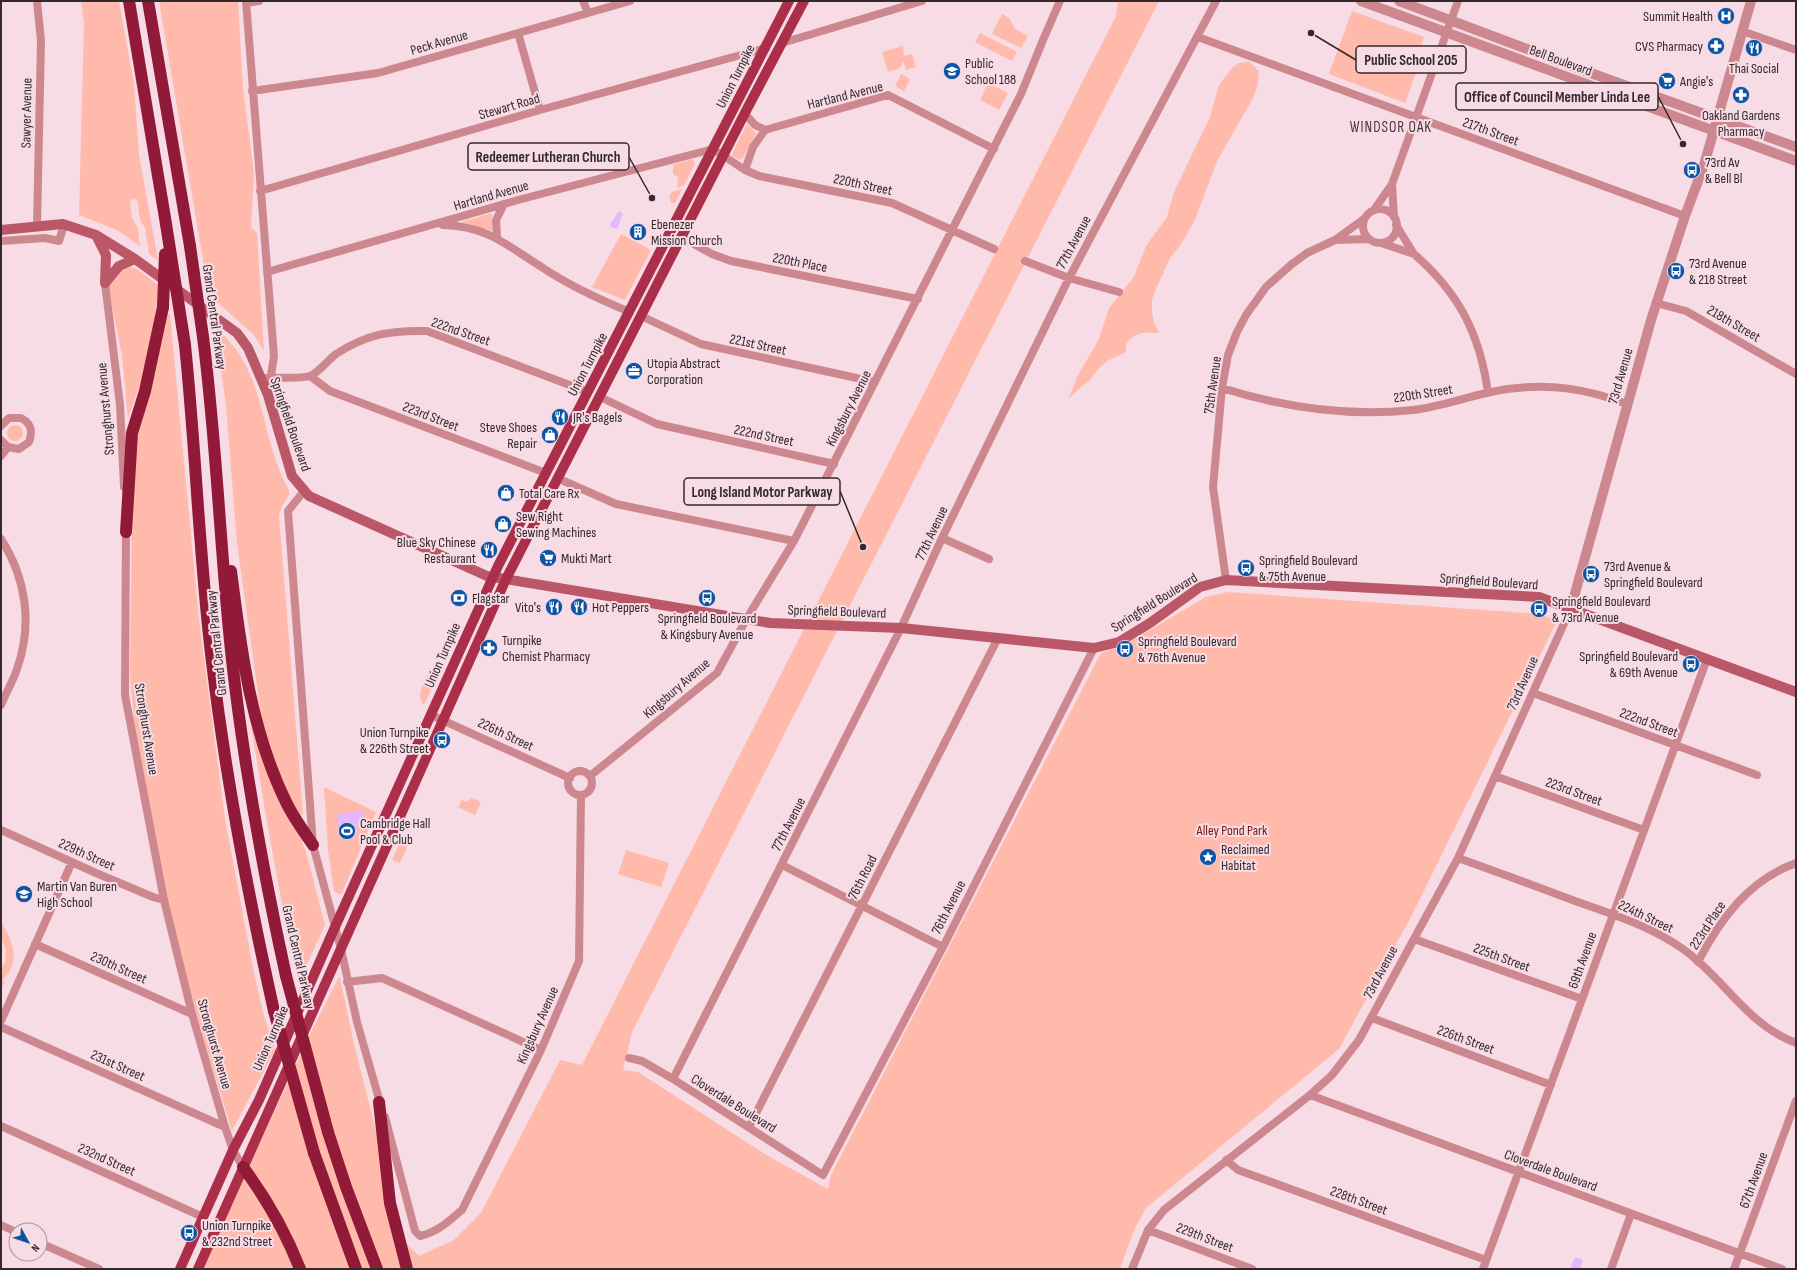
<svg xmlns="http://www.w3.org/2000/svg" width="1797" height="1270" font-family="'Sofia Sans Condensed',sans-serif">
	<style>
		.green { fill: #ffbaab }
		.water { fill: #e5b8fc }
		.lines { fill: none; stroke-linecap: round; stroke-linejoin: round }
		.minor { stroke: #cd888f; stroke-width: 8 }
		.tertiary { stroke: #cd888f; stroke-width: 10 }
		.secondary { stroke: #bb5867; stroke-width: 10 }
		.primary { stroke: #ac2f4a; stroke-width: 10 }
		.motorway { stroke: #901a38; stroke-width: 12 }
		.motorway-bridge { stroke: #901a38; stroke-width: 12 }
		.labels { text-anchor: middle; stroke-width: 4; stroke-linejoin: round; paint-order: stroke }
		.poi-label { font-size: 14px; fill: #33292d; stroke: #f7dbe5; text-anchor: start }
		.street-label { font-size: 14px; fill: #33292d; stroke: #f7dbe5 }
		.park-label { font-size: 14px; fill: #741809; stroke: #f7dbe5 }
		.neighbourhood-label { font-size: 15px; letter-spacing: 1px; fill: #4b363f; stroke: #f7dbe5 }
		.leader { fill: none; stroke: #33292d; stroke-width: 1.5 }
		.callout-dot { fill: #33292d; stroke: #f7dbe5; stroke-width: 1.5 }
		.callout { fill: #f7dbe5; stroke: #33292d; stroke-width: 1.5 }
		.callout-label { font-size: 15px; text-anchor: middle; font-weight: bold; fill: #33292d }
	</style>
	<rect width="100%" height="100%" fill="#f7dbe5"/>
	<path class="green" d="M81,1H119L134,84L139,155L158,260L149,254L145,228L140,220L137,199L130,200L132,217L138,229L140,246L117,230L79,215L84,24Z
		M159,1H238L243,88L254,174L251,227L257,233L264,351L254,335L209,295Z
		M1118,1H1159L632,1032L623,1070L638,1072L768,1156L828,1189L831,1175L1101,653L1121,647L1206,597L1228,592L1540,614L1557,621L1412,915L1339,1049L1146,1208L1134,1230L1120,1269H202L311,1032L339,977L340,978L355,1048L380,1147L392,1230L419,1256L454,1240L481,1213L560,1060L582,1065L1116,16Z
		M1352,11L1424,37L1413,68L1417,70L1405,103L1329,74Z
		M1002,14L1009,18L1015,29L1028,36L1021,48L992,34Z
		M980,33L1017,52L1012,61L975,42Z
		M903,46L904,56L912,54L916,67L906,70L903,61L900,68L888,72L882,52Z
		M1250,62L1259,72L1257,88L1252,100L1218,159L1194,222L1179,247L1170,258L1156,289L1152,300V312L1154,323L1159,333C1143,332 1137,331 1126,344V352L1107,361L1099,368L1089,381L1082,386L1069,398L1077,377L1099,339L1109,308L1134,277L1146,246L1167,217L1174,192L1210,117L1219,85L1232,68L1239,63Z
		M901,74L910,79L904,91L895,86Z
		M988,83L1008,93L999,110L980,100Z
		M747,124L756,133L744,156L740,160L732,156V154Z
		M692,159L695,164L684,185L677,188L678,177L673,174V165Z
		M682,189L675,203H671L669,196L672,192Z
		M492,213V231L461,222Z
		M621,234L651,250L625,300L592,287Z
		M127,266L137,269L158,285V290L153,338L146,368L128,418L122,355L108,286L111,279Z
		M166,313L170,315L199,620L225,819L254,973L263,1012L275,1050L232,1131L196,1014L163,885L134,722L130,672L133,440Z
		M215,328C267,367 259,439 289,490V495L282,506L279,516L303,814L298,817L268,750L261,715L237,543L226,405Z
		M7 433a8 8 0 1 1 16 0a8 8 0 1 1-16 0Z
		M436,667H442L424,705C414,696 426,673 436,667Z
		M249,714L306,852L325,925L299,982C278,893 264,804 249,714Z
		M324,787L376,812L342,893L339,894L334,891L328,850Z
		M471,798L481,802L475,815L458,807L462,800L467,802Z
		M403,835L411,838L400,863L392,860Z
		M626,850L669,863L661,887L618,874Z
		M1,922C14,943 21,961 2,981L5,982L1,989V970L5,961L6,950L1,938Z"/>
	<path class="water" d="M619,211L623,214L619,224V227L617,229L611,227L610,224Z
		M350,812H364V824L357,825L356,835H347L345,825H338L337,814Z
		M1575,1257L1583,1260L1580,1269H1570Z"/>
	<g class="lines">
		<path class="minor" d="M37,1L41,41L37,226
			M246,1L274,356L268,395
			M583,1L588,13
			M246,3L259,1
			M1742,31L1796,50
			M518,33L540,110
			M1198,37L1685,216
			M782,43L922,1
			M252,91L378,73L630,1
			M745,114L755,125L765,130L888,95L994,149
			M745,170L753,147L765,130
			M1392,184L1458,1
			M260,191L540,110L766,48
			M1363 226a17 17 0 1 1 34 0a17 17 0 1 1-34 0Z
			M1374,210L1392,184L1394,217
			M1364,219L1335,240L1369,239
			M443,225C486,226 505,244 540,266C568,285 598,299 630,312
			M497,237L496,220L504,204
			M681,237L712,254L731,261L918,299
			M1,241L45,238L59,241L64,225
			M1381,243L1414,254L1396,225
			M1414,254C1459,293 1480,334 1488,393
			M1025,261L1069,278L1119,292
			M267,272L518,200L713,149L745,170L759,176L892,203L994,249
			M105,283L120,405L124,487
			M1656,303L1686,311L1796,374
			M641,316L701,344L875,382
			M310,376L330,391L546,473
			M266,378C278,377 300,379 310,376C318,373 328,360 336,354C367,334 391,330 427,331L588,392
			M1222,388C1285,408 1348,417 1413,410C1446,406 1476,393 1508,389C1550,383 1587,389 1627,404
			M600,397L657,424L834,464
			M1,426L9,418H21C31,423 33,431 29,442L19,449L8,447L1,440
			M1,456L8,447
			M557,478L616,504L794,541
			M304,491L288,511L313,845L341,949L357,1022L381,1106
			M126,528L125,695L164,900L192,1014L225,1127L233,1150L243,1167
			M942,538L989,559
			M1,539C26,578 33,624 17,669C13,681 6,693 1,705
			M1226,580L1213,487L1222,388L1228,355L1237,332L1246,315L1266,287L1292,264L1307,253L1335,240
			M1533,693L1757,775
			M431,715L570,778
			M568 783a12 12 0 1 1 24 0a12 12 0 1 1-24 0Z
			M590,776L717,673L747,618L794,541L1021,94L1043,40L1060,1
			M1495,776L1644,830
			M1,830L96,873L153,897L164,900
			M1458,858C1497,872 1536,886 1575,901C1612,914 1650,926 1683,949C1724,978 1747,1025 1796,1043
			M782,865L943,947
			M1414,939L1582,999
			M35,944L192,1014
			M1698,962C1720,919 1749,880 1796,863
			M347,982L382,978L541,1050
			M1372,1018L1551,1085
			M1,1021L72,862
			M1,1027L225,1127
			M629,1058L642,1061L673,1079L823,1175L943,947L1094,648
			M673,1079L901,628L942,538L1069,278L1216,1
			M1310,1095L1782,1269
			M385,1117L415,1231L420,1236C438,1232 449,1221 462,1210L541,1050L579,961L581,795
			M1,1126L203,1217
			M749,1127L998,638
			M1226,1160L1238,1170L1486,1260
			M1,1225L16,1232
			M1148,1230L1252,1269
			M40,1243L99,1269
			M1132,1269L1148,1230L1164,1210L1310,1095L1332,1075L1359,1040L1458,858L1571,608
			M1483,1269L1707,659
			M1611,1269L1631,1214
			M1734,1269L1796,1101"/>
		<path class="tertiary" d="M1361,1L1796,161
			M1399,1L1588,72L1796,147
			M1571,608L1651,320L1685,216L1704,165L1751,1"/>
		<path class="secondary" d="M1,230L63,224L96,235L135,259L237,333L248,348L268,395L292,476L309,496L487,576L770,623L901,628L1094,648L1119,642L1150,623L1200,587L1226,580L1539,597L1796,692
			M96,235L106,255L105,283
			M105,283L119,266L135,259"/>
		<path class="primary" d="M180,1269L233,1150L259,1100L335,927L498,566L789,1
			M198,1269L506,579L748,107L804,1"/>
		<path class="motorway" d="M129,1L166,224
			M148,1L190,246
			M203,337C217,444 220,552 232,660C244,766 263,871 286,976
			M185,345C196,451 199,557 212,662C226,780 248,895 274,1011
			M126,532L132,433L145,391L163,307
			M231,571C241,650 251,732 287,804C294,818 304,832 313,845
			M379,1102L390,1203L407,1269
			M328,1132L346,1187L377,1269
			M314,1153L356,1269
			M243,1167C266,1198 286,1233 300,1269"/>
		<path class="motorway-bridge" d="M166,224L185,345
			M190,246L203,337
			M163,307L165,254
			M286,976L328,1132
			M274,1011L314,1153"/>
	</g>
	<defs>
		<symbol id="hospital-disc" viewBox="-11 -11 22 22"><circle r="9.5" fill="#0d54a4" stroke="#f7dbe5"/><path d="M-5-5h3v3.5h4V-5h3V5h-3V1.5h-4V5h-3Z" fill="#fff"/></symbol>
		<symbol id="pharmacy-disc" viewBox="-11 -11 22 22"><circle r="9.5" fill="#0d54a4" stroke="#f7dbe5"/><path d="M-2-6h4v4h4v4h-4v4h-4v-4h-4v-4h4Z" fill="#fff"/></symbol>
		<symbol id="restaurant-disc" viewBox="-11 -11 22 22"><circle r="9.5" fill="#0d54a4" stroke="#f7dbe5"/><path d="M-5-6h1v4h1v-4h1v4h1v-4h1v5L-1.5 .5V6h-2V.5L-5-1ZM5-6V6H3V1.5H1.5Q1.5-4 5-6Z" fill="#fff"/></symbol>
		<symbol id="school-disc" viewBox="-11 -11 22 22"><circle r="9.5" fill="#0d54a4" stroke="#f7dbe5"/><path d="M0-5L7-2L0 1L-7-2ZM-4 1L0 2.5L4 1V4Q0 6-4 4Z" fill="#fff"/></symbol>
		<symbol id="supermarket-disc" viewBox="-11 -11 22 22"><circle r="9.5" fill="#0d54a4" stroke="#f7dbe5"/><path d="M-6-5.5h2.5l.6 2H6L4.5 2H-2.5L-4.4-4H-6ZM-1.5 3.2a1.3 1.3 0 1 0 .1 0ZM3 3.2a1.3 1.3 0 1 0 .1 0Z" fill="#fff"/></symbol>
		<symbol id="bus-disc" viewBox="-11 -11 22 22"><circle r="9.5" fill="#0d54a4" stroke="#f7dbe5"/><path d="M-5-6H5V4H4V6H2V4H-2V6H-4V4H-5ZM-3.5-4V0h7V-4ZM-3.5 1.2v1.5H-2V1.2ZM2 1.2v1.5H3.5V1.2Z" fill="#fff"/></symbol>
		<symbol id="building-disc" viewBox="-11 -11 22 22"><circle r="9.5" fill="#0d54a4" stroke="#f7dbe5"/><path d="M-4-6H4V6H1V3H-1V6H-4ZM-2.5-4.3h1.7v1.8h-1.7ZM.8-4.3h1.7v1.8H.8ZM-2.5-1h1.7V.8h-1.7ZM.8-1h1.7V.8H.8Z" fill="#fff"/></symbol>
		<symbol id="office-disc" viewBox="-11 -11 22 22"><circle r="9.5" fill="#0d54a4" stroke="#f7dbe5"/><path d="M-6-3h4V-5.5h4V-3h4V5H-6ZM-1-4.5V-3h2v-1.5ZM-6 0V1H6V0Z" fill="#fff"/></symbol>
		<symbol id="shop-disc" viewBox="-11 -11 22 22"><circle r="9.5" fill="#0d54a4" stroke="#f7dbe5"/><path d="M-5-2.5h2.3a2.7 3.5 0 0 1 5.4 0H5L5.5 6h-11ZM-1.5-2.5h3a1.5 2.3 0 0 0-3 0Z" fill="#fff"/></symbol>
		<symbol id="bank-disc" viewBox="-11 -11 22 22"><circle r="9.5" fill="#0d54a4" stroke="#f7dbe5"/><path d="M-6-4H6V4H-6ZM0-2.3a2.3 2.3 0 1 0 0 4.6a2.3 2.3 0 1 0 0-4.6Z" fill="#fff"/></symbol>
		<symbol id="stadium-disc" viewBox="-11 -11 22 22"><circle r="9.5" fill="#0d54a4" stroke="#f7dbe5"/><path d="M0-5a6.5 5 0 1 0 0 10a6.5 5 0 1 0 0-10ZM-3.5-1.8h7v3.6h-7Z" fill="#fff"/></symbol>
		<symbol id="sight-disc" viewBox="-11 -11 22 22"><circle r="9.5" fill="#0d54a4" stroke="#f7dbe5"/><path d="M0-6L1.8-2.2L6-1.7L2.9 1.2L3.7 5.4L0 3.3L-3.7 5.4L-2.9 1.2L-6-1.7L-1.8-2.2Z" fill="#fff"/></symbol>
	</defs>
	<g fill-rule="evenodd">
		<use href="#hospital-disc" x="1716" y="6" width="20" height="20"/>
		<use href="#pharmacy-disc" x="1706" y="36" width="20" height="20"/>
		<use href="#restaurant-disc" x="1744" y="38" width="20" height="20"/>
		<use href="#school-disc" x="942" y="61" width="20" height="20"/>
		<use href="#supermarket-disc" x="1657" y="71" width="20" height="20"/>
		<use href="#pharmacy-disc" x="1731" y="85" width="20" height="20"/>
		<use href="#bus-disc" x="1682" y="160" width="20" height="20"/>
		<use href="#building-disc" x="628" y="222" width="20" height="20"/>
		<use href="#bus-disc" x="1666" y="261" width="20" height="20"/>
		<use href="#office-disc" x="624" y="361" width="20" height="20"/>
		<use href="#restaurant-disc" x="550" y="407" width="20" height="20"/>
		<use href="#shop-disc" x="540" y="425" width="20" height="20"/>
		<use href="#shop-disc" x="496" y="483" width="20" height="20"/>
		<use href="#shop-disc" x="493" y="514" width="20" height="20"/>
		<use href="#restaurant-disc" x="479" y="540" width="20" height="20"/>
		<use href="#supermarket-disc" x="538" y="548" width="20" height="20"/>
		<use href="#bus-disc" x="1236" y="558" width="20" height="20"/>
		<use href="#bus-disc" x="1581" y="564" width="20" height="20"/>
		<use href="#bank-disc" x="449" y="588" width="20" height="20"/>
		<use href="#bus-disc" x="697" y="588" width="20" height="20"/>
		<use href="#restaurant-disc" x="544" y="597" width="20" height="20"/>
		<use href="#restaurant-disc" x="569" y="597" width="20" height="20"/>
		<use href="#bus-disc" x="1529" y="599" width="20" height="20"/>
		<use href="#pharmacy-disc" x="479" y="638" width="20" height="20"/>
		<use href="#bus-disc" x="1115" y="639" width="20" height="20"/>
		<use href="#bus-disc" x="1681" y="654" width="20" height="20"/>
		<use href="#bus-disc" x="432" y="730" width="20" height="20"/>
		<use href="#stadium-disc" x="337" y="821" width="20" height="20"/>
		<use href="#sight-disc" x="1198" y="847" width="20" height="20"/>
		<use href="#school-disc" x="14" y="884" width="20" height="20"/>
		<use href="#bus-disc" x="179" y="1223" width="20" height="20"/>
	</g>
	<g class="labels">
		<g class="poi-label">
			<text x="1713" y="21" text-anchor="end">Summit Health</text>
			<text x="1703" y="51" text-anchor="end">CVS Pharmacy</text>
			<text x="965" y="68">Public<tspan x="965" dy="16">School 188</tspan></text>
			<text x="1754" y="73" text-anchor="middle">Thai Social</text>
			<text x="1680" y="86">Angie's</text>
			<text x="1741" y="120" text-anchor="middle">Oakland Gardens<tspan x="1741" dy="16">Pharmacy</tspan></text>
			<text x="1705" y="167">73rd Av<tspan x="1705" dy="16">&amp; Bell Bl</tspan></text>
			<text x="651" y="229">Ebenezer<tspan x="651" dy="16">Mission Church</tspan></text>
			<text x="1689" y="268">73rd Avenue<tspan x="1689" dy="16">&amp; 218 Street</tspan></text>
			<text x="647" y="368">Utopia Abstract<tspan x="647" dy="16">Corporation</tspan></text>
			<text x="573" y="422">JR's Bagels</text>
			<text x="537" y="432" text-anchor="end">Steve Shoes<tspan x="537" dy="16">Repair</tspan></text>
			<text x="519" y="498">Total Care Rx</text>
			<text x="516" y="521">Sew Right<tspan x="516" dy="16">Sewing Machines</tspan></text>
			<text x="476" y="547" text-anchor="end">Blue Sky Chinese<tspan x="476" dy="16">Restaurant</tspan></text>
			<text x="561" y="563">Mukti Mart</text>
			<text x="1259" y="565">Springfield Boulevard<tspan x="1259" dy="16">&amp; 75th Avenue</tspan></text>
			<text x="1604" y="571">73rd Avenue &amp;<tspan x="1604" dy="16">Springfield Boulevard</tspan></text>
			<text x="472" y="603">Flagstar</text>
			<text x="1552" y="606">Springfield Boulevard<tspan x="1552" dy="16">&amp; 73rd Avenue</tspan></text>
			<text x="541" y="612" text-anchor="end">Vito's</text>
			<text x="592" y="612">Hot Peppers</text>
			<text x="707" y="623" text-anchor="middle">Springfield Boulevard<tspan x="707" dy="16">&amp; Kingsbury Avenue</tspan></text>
			<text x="502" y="645">Turnpike<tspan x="502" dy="16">Chemist Pharmacy</tspan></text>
			<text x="1138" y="646">Springfield Boulevard<tspan x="1138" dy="16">&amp; 76th Avenue</tspan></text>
			<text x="1678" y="661" text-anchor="end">Springfield Boulevard<tspan x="1678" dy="16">&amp; 69th Avenue</tspan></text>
			<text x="429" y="737" text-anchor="end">Union Turnpike<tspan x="429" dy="16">&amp; 226th Street</tspan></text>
			<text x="360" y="828">Cambridge Hall<tspan x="360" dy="16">Pool &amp; Club</tspan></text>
			<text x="1221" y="854">Reclaimed<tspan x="1221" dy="16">Habitat</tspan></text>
			<text x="37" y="891">Martin Van Buren<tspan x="37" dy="16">High School</tspan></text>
			<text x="202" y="1230">Union Turnpike<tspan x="202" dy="16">&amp; 232nd Street</tspan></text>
		</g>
		<g class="street-label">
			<text transform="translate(439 42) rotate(-16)" y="5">Peck Avenue</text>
			<text transform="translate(1561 60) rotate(20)" y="5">Bell Boulevard</text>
			<text transform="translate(735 76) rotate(-63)" y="5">Union Turnpike</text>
			<text transform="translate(845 95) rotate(-14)" y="5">Hartland Avenue</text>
			<text transform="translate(509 106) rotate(-16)" y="5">Stewart Road</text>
			<text transform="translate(26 113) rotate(-89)" y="5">Sawyer Avenue</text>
			<text transform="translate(1491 131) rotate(20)" y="5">217th Street</text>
			<text transform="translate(863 184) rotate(12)" y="5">220th Street</text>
			<text transform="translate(491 195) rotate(-16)" y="5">Hartland Avenue</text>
			<text transform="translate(1073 242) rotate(-62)" y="5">77th Avenue</text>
			<text transform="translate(800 262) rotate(11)" y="5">220th Place</text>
			<text transform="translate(215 317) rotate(82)" y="5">Grand Central Parkway</text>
			<text transform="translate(1734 323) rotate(30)" y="5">218th Street</text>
			<text transform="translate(461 331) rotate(19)" y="5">222nd Street</text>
			<text transform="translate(758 344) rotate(12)" y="5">221st Street</text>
			<text transform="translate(587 364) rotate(-62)" y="5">Union Turnpike</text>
			<text transform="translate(1620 376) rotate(-74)" y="5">73rd Avenue</text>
			<text transform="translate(1212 385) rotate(-82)" y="5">75th Avenue</text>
			<text transform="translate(1423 393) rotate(-9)" y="5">220th Street</text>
			<text transform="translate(848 408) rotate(-63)" y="5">Kingsbury Avenue</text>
			<text transform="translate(105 409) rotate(-95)" y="5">Stronghurst Avenue</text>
			<text transform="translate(431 416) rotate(21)" y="5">223rd Street</text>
			<text transform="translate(291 424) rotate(71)" y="5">Springfield Boulevard</text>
			<text transform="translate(764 435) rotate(12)" y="5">222nd Street</text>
			<text transform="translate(931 533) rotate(-65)" y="5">77th Avenue</text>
			<text transform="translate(1489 581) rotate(4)" y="5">Springfield Boulevard</text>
			<text transform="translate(1154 602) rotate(-32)" y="5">Springfield Boulevard</text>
			<text transform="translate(837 611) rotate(2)" y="5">Springfield Boulevard</text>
			<text transform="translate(216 643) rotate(-96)" y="5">Grand Central Parkway</text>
			<text transform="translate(442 655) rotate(-66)" y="5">Union Turnpike</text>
			<text transform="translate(1522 683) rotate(-66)" y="5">73rd Avenue</text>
			<text transform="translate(676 688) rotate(-41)" y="5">Kingsbury Avenue</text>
			<text transform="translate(1649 722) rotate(20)" y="5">222nd Street</text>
			<text transform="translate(147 729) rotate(81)" y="5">Stronghurst Avenue</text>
			<text transform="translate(506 734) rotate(25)" y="5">226th Street</text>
			<text transform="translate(1574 791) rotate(20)" y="5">223rd Street</text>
			<text transform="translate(788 824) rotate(-63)" y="5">77th Avenue</text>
			<text transform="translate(87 854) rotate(24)" y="5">229th Street</text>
			<text transform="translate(862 877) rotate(-63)" y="5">76th Road</text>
			<text transform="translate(948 907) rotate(-63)" y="5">76th Avenue</text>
			<text transform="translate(1646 916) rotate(25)" y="5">224th Street</text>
			<text transform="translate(1707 925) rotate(-57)" y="5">223rd Place</text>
			<text transform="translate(299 957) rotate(77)" y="5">Grand Central Parkway</text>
			<text transform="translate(1502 957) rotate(20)" y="5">225th Street</text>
			<text transform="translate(1582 960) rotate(-70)" y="5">69th Avenue</text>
			<text transform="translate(119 967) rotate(24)" y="5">230th Street</text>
			<text transform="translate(1380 972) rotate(-62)" y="5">73rd Avenue</text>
			<text transform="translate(537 1025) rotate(-66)" y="5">Kingsbury Avenue</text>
			<text transform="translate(270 1038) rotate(-66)" y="5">Union Turnpike</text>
			<text transform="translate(1466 1039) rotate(20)" y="5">226th Street</text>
			<text transform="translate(215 1044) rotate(74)" y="5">Stronghurst Avenue</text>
			<text transform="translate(118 1065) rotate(24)" y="5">231st Street</text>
			<text transform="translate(734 1103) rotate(32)" y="5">Cloverdale Boulevard</text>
			<text transform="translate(107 1159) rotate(24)" y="5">232nd Street</text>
			<text transform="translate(1551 1170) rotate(20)" y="5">Cloverdale Boulevard</text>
			<text transform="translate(1753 1180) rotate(-70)" y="5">67th Avenue</text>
			<text transform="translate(1359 1200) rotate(20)" y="5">228th Street</text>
			<text transform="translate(1205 1237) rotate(21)" y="5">229th Street</text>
		</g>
		<g class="park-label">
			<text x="1232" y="835">Alley Pond Park</text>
		</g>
		<g class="neighbourhood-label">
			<text x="1391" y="132">WINDSOR OAK</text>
		</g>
	</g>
	<path class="leader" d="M1311 33L1356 60M1683 144L1658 96M652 198L629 157M863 547L840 491"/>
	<g class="callout-dot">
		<circle cx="1311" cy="33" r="4"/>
		<circle cx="1683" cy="144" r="4"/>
		<circle cx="652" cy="198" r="4"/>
		<circle cx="863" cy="547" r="4"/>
	</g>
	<g class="callout">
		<rect x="1356" y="46" width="110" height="27" rx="4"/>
		<rect x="1456" y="83" width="202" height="27" rx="4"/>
		<rect x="468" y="143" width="161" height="27" rx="4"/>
		<rect x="684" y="478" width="156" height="27" rx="4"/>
	</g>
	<g class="callout-label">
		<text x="1411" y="65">Public School 205</text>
		<text x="1557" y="102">Office of Council Member Linda Lee</text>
		<text x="548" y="162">Redeemer Lutheran Church</text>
		<text x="762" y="497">Long Island Motor Parkway</text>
	</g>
	<rect width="1797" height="1270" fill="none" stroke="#33292d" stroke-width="4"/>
	<g transform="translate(28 1242) rotate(130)"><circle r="19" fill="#f7dbe5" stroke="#a9949b"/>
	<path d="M0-3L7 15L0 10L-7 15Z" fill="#0d54a4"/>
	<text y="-6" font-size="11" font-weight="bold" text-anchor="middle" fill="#33292d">N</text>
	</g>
</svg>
